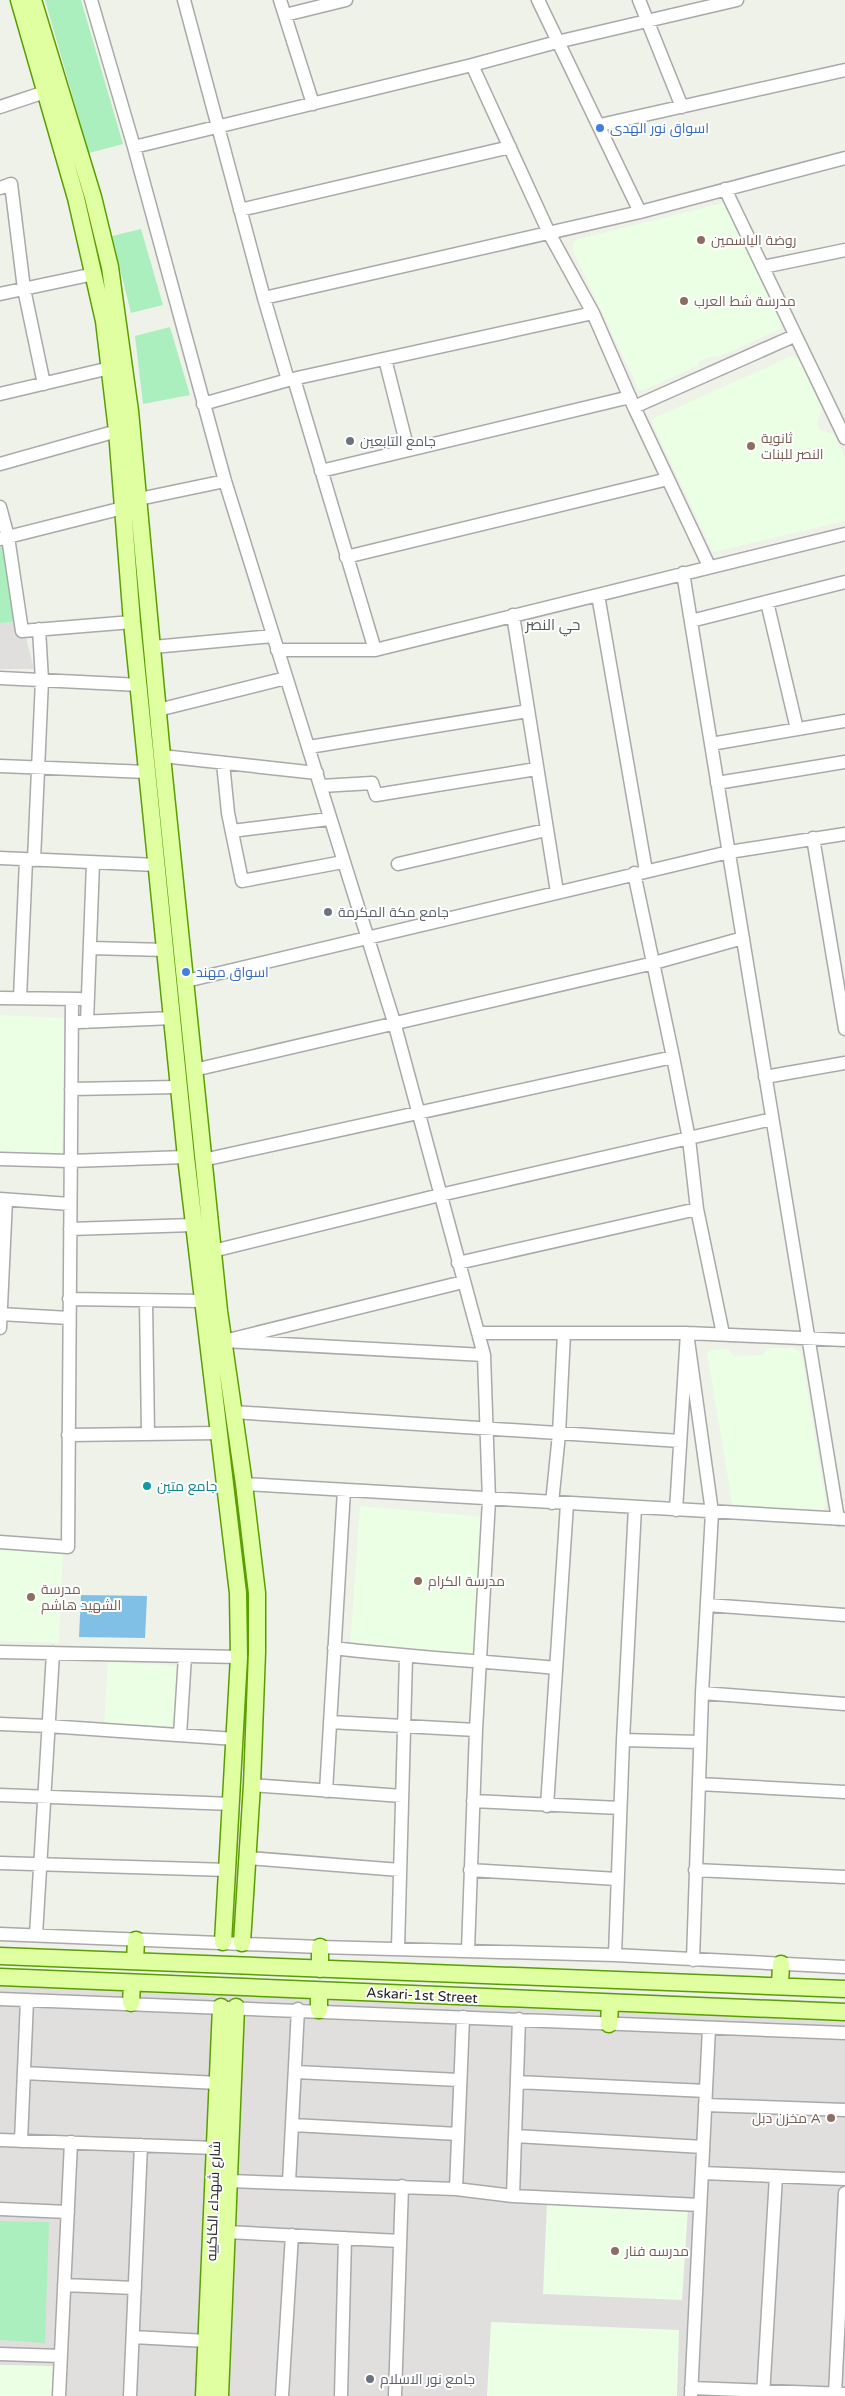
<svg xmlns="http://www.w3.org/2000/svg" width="845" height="2396" font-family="'Varela Round',Cairo,sans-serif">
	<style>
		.residential { fill: #e0dfde }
		.education { fill: #eaffe4 }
		.grass { fill: #abefbe }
		.pitch { fill: #81c0e6 }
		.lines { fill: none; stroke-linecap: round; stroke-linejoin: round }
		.minor-casing { stroke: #a9a9a9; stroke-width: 15 }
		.major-casing { stroke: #5a9f00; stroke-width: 19 }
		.minor { stroke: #fff; stroke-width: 12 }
		.major { stroke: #dfffa0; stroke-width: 16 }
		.shop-dot { fill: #3f7fe0; stroke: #fff; stroke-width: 2 }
		.education-dot { fill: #8d6e63; stroke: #fff; stroke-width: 2 }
		.worship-dot { fill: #6b7280; stroke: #fff; stroke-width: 2 }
		.culture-dot { fill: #0f9aa8; stroke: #fff; stroke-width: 2 }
		.labels { text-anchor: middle; stroke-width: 4; stroke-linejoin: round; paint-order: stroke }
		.shop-label { font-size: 14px; fill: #366cbe; stroke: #fff; text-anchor: start }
		.education-label { font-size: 14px; fill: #785e54; stroke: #fff; text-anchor: start }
		.worship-label { font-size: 14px; fill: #5b616d; stroke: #fff; text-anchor: start }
		.culture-label { font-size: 14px; fill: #0d838f; stroke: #fff; text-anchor: start }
		.street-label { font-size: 14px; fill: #222; stroke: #fff }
		.neighbourhood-label { font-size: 15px; fill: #555; stroke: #fff }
	</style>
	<rect width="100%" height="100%" fill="#eef2e8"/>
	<path class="residential" d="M22,622L34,669H0V623Z
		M0,1968L845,2002V2396H0Z"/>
	<path class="education" d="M727,202L781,321L780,329L719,357L713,356L699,362L697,366L644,390H639L573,251V244L578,239Z
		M792,356L800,360L822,409L817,422L820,430L834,434L845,458V521L713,552L653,425L652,419Z
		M0,1015L65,1018L62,1155L0,1154Z
		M768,1348H793L799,1351L802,1358L826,1504L823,1512L739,1507L732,1503L707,1353L711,1350L728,1349L734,1356L762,1355Z
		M360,1506L485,1517L476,1656L350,1646Z
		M0,1550L63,1553L59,1643L0,1641Z
		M108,1662L177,1666L173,1726L104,1723Z
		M547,2203L688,2208L682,2300L543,2294Z
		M491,2322L679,2330L677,2396H487Z
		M0,2365L53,2366L52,2396H0Z"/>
	<path class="grass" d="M45,0H81L123,144L89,153Z
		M141,229L163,305L131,313L112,236Z
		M170,327L190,395L143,404L135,336Z
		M5,546L16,622L0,623V547Z
		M0,2221L49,2222L45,2343L0,2340Z"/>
	<path class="pitch" d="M81,1595L147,1596L145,1638L79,1637Z"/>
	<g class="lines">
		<defs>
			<path id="minor" d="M91,0L134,147L225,481L394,1022L484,1355L489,1500L476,1730L468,1950
				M184,0L264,298L288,380
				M280,0L313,104
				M538,0L640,212
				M639,0L682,107
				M285,15L346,0
				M472,65L549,233L593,313L634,407L709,566
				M0,107L45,92
				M600,125L845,70
				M134,147L472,65L557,42L737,0
				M0,188L11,184L24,289L44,384
				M725,189L845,438
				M240,210L510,147
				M763,267L845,250
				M0,294L94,274
				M264,298L640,212L845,158
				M385,359L408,450
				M294,379L375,650
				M0,394L110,368
				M203,404L288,380L593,313
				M634,407L794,336
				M0,464L117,431
				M321,471L630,397
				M139,499L225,481
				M0,507L8,537L22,631L132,622
				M0,539L123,508
				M346,557L668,479
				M683,573L838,1519
				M598,595L646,871
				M767,602L797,729
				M513,615L557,892
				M691,621L845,582
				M153,647L273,636
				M277,650H375L845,534
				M0,678L140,685
				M158,710L286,678
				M711,744L845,721
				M309,747L528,711
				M162,756L317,773
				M223,763L228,813L242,881L343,862
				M0,766L147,772
				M717,783L845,762
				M321,786L372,783L376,795L536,769
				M232,831L329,819
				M813,838L845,1029
				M0,858L157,865
				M34,860L42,680L39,629
				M398,864L546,830
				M634,873L673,1057L689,1139L697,1209L723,1334
				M90,948L166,950
				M186,981L729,852L845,834
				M0,998L80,999
				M20,998L26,860
				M79,1022L173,1018
				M87,1022L93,863
				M194,1070L654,963L743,938
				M765,1077L845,1063
				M71,1089L178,1087
				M0,1159L70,1161L186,1157
				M203,1160L673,1057
				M0,1199L70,1204
				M70,1229L193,1225
				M213,1251L440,1195L772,1119
				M458,1263L697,1209
				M463,1282L224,1341L484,1355
				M69,1299L202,1301
				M146,1301L148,1434
				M0,1314L69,1318
				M0,1328L6,1200
				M478,1333H687L845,1340
				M233,1412L680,1441
				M68,1435L219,1433
				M244,1484L845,1519
				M552,1503L559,1434L564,1333
				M676,1510L687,1333L712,1512L702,1693L693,1960
				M0,1542L68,1547L72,999
				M707,1605L845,1615
				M334,1648C408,1657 482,1661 556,1668
				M0,1652L239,1657
				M702,1693L845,1704
				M330,1722L476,1730
				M0,1724L48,1726L235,1739
				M180,1735L185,1656
				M623,1740L700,1742
				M699,1784L845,1792
				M252,1785L402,1796
				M326,1791L344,1490
				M0,1795L232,1804
				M473,1801L620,1808
				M547,1806L567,1504
				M249,1858L400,1870
				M0,1863L228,1870
				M470,1870L617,1879
				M695,1870L845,1877
				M0,1934L320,1947L615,1955L845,1967
				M36,1935L53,1653
				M398,1948L406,1657
				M615,1955L623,1740L635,1507
				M0,1999L845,2033
				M296,2072L459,2080
				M24,2073L218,2083
				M517,2082L706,2091
				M705,2105L845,2110
				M293,2125L458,2134
				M515,2136L703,2147
				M0,2140L215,2148
				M21,2141L27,2000
				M702,2173L845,2179
				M229,2181L456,2189L513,2196L700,2205
				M289,2182L298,2009
				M456,2189L463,2017
				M513,2196L519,2019
				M0,2209L68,2212
				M227,2232L400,2241
				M64,2285L135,2288
				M133,2337L207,2341
				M0,2354L61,2356
				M691,2388L845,2394
				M835,2394L845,2193
				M59,2396L71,2142
				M130,2396L141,2145
				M282,2396L292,2235
				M341,2396L345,2238
				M395,2396L402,2186
				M691,2396L709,2028
				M763,2396L776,2176"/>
			<path id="major" d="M19,0L76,198L104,321L117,431L132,622L186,1157L238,1593L239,1657L223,1942
				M33,0L93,197L110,267L130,411L162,756L219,1311L244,1484L257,1593V1652L252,1785L242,1943
				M0,1956L845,1989
				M135,1961L136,1940
				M320,1969V1947
				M0,1977L845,2012
				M780,1986L781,1964
				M131,2003L132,1983
				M319,2010V1991
				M609,2024L610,2003
				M204,2396L221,2007
				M220,2396L236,2007"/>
		</defs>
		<use href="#minor" class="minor-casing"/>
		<use href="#major" class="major-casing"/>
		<use href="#minor" class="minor"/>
		<use href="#major" class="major"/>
	</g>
	<g class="shop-dot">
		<circle cx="600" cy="128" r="5"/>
		<circle cx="186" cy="972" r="5"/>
	</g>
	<g class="education-dot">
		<circle cx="701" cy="240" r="5"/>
		<circle cx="684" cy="301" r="5"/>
		<circle cx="751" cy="446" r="5"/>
		<circle cx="418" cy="1581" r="5"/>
		<circle cx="31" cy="1597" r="5"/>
		<circle cx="831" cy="2118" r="5"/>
		<circle cx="615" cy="2251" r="5"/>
	</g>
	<g class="worship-dot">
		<circle cx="350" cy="441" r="5"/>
		<circle cx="328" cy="912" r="5"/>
		<circle cx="370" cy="2379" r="5"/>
	</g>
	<circle class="culture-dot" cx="147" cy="1486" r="5"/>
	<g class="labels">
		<g class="shop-label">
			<text x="610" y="133">اسواق نور الهدى</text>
			<text x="196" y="977">اسواق مهند</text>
		</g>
		<g class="education-label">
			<text x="711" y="245">روضة الياسمين</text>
			<text x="694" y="306">مدرسة شط العرب</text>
			<text x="761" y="443">ثانوية<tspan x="761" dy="16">النصر للبنات</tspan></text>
			<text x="428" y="1586">مدرسة الكرام</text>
			<text x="41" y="1594">مدرسة<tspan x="41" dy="16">الشهيد هاشم</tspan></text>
			<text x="821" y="2123" text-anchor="end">مخزن دبل A</text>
			<text x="625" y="2256">مدرسه فنار</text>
		</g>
		<g class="worship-label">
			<text x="360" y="446">جامع التابعين</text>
			<text x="338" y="917">جامع مكة المكرمة</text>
			<text x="380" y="2384">جامع نور الاسلام</text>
		</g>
		<g class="culture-label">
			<text x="157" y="1491">جامع متين</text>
		</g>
		<g class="street-label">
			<text transform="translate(422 1995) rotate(3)" y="5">Askari-1st Street</text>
			<text transform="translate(213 2201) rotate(-88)" y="5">شارع شهداء الكاكييه</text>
		</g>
		<g class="neighbourhood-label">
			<text x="553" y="630">حي النصر</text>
		</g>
	</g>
</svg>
